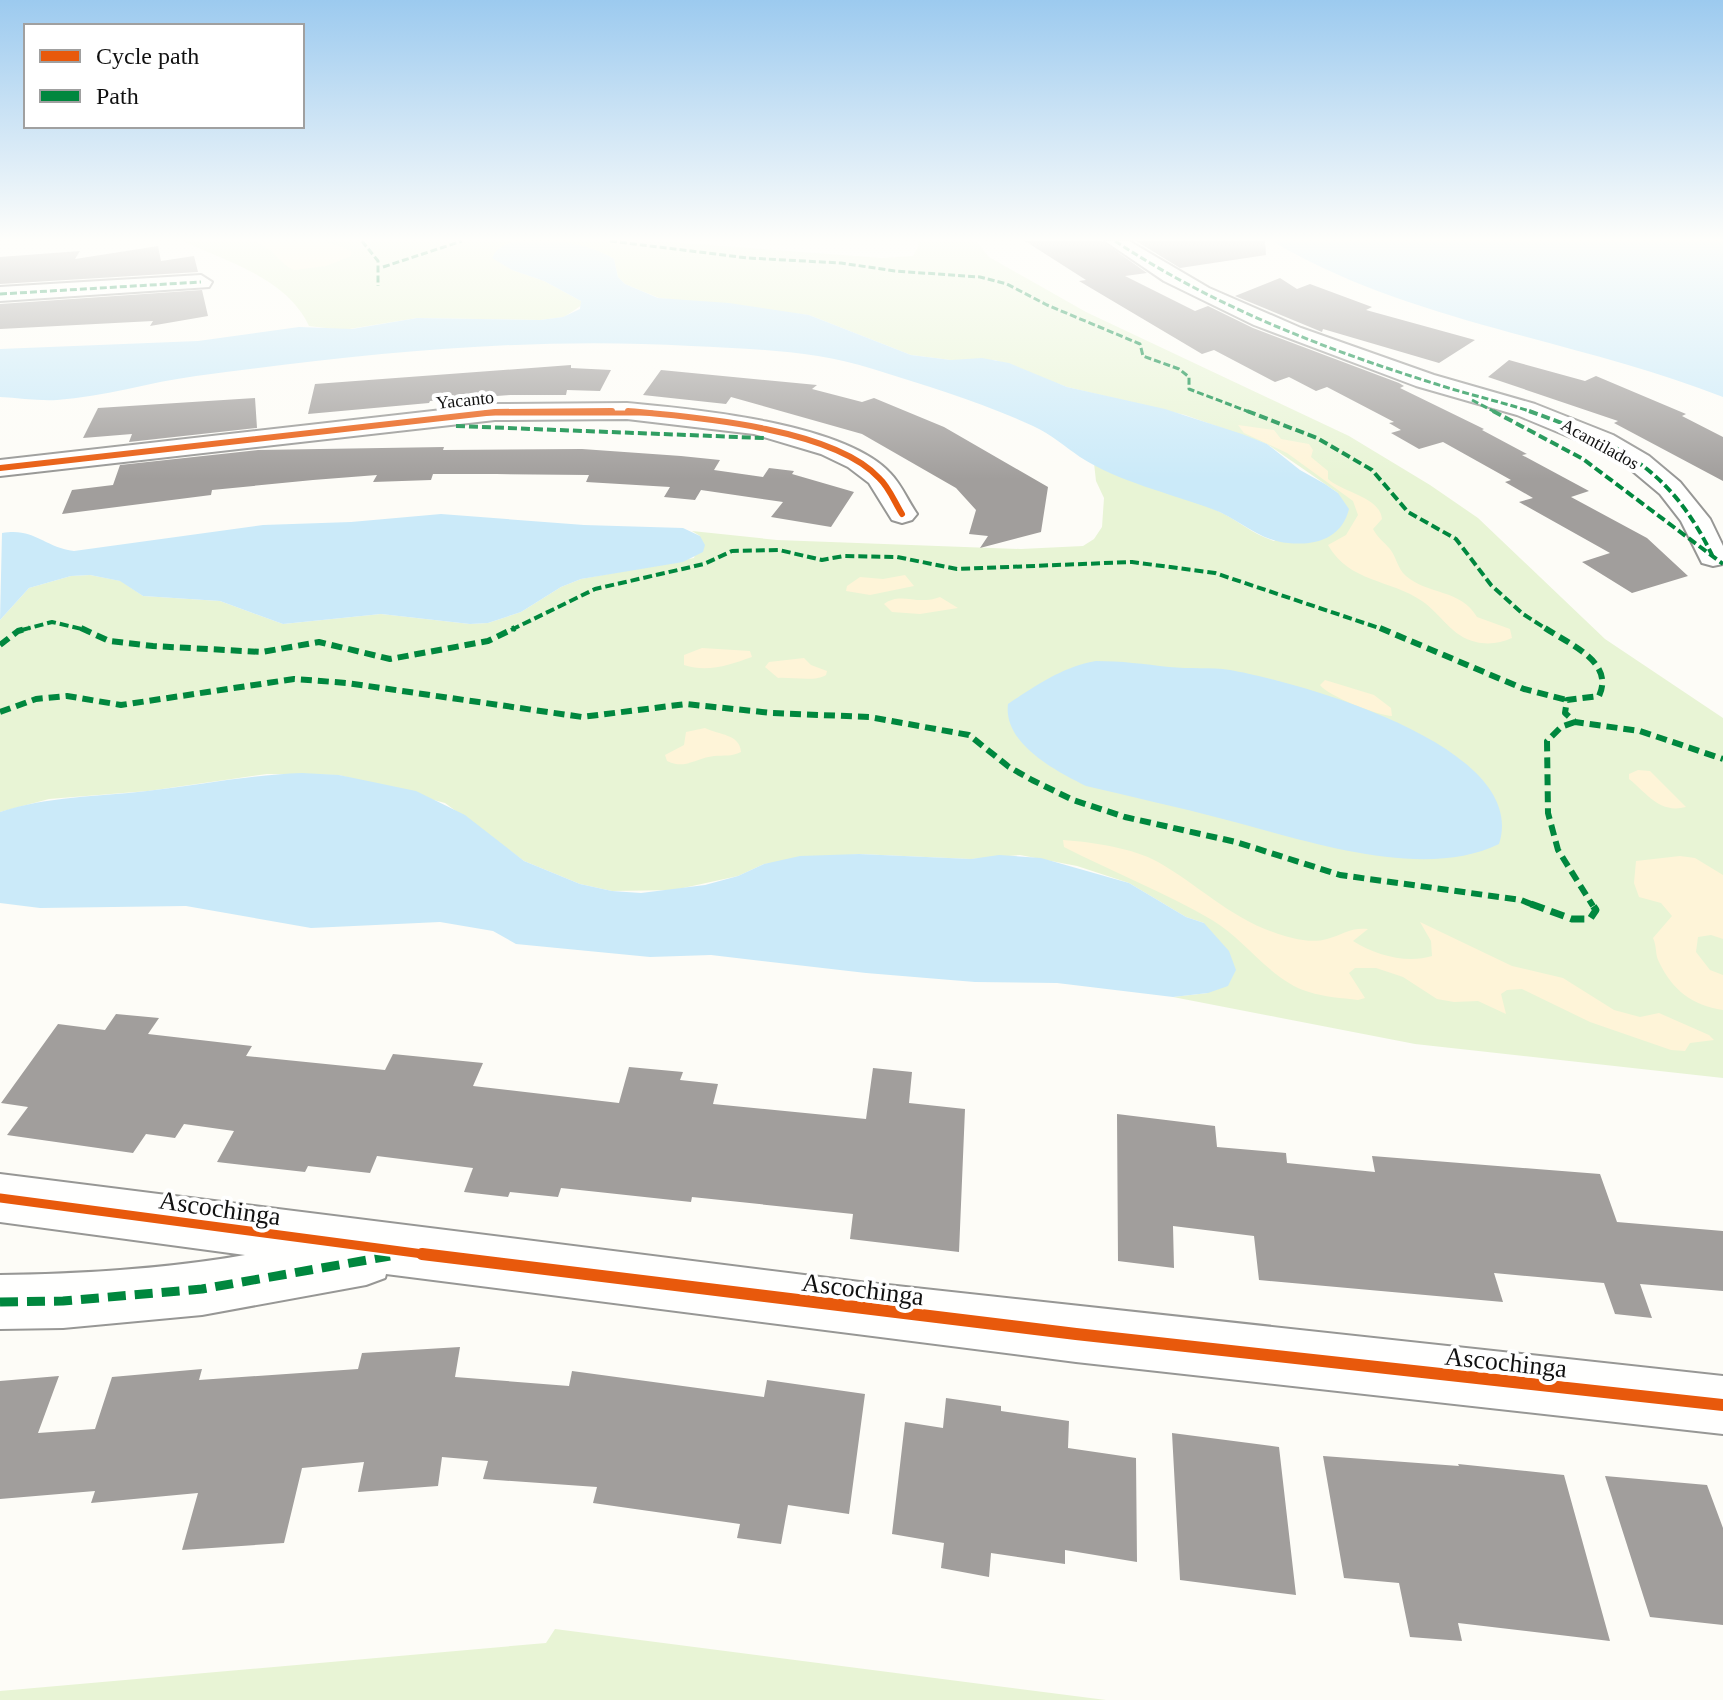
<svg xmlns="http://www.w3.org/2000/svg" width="1723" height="1700" font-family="Georgia,serif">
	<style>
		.green { fill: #e8f4d5 }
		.sand { fill: #fef4d8 }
		.water { fill: #cbeaf9 }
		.building { fill: #a19e9c }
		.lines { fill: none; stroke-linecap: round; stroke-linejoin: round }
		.minor-casing { stroke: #979795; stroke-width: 4 }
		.minor { fill: #fffffe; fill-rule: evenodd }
		.quiet-far4 { stroke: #00873e; stroke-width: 3; stroke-dasharray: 7 3; stroke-linecap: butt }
		.quiet-far3 { stroke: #00873e; stroke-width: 4; stroke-dasharray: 9 4; stroke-linecap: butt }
		.quiet-far2 { stroke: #00873e; stroke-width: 6; stroke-dasharray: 11 6; stroke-linecap: butt }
		.quiet-far1 { stroke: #00873e; stroke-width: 7; stroke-dasharray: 14 7; stroke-linecap: butt }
		.quiet { stroke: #00873e; stroke-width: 9; stroke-dasharray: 18 9; stroke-linecap: butt }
		.cycleway-far3-casing { stroke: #fff; stroke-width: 8 }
		.cycleway-far2-casing { stroke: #fff; stroke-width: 10 }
		.cycleway-far1-casing { stroke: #fff; stroke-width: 14 }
		.cycleway-casing { stroke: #fff; stroke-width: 17 }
		.cycleway-far3 { stroke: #e8590c; stroke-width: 5 }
		.cycleway-far2 { stroke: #e8590c; stroke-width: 6 }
		.cycleway-far1 { stroke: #e8590c; stroke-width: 9 }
		.cycleway { stroke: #e8590c; stroke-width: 12 }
		.labels { text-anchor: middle; stroke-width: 8; stroke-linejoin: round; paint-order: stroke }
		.far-street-label { font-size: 18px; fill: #111; stroke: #fff }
		.near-street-label { font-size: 26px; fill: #111; stroke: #fff }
	</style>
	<rect width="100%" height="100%" fill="#fdfcf7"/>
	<path class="green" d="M183,241H515L499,248L512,270L544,281L581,301L582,305L564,317L540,320L417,318L343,330L309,326C287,278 227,262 183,241Z
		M557,241H656L882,258L913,256L919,245L917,241H976L989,257L1086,312L1349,436L1430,485L1478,518L1605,639L1723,718V1078L1415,1044L1173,997L1208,993L1204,923L1186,917L1129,883L1077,866L1020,855L971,859L859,854L764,864L738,876L674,890L612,891L580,884L524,861L445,803L339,775L267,774L148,791L49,799L0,812V620L29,588L71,576L90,575L121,581L143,596L220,601L283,624L381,614L470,624L488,623L521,612L561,587L581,579L694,558L700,536L692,531L777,540L1021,549L1083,546L1094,539L1102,527L1104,498L1096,481L1094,463C1134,483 1178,493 1218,511C1238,520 1252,534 1274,541L1338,493L1267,444L1185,415L1067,387L995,360H951L911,355L809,315L659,298L625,284L618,277L614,259C596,248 578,245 557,241Z
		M555,1629L1106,1700H0V1691L546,1643Z"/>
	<path class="sand" d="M251,241H325L351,251V256L326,266L294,270C276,262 275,247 251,241Z
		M1238,425L1274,430L1281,439L1309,444L1313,450L1311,457L1328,471V479C1344,493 1380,497 1382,519L1373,529C1377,537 1384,542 1390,549C1397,558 1397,568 1406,576C1428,595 1461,589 1477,617L1510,629L1512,638C1501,643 1488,645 1476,642C1452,637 1441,614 1422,601C1390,579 1350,583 1328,545L1346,535L1358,515L1353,501L1287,453L1244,433Z
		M905,575L914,586L870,595L846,591L847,586L860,577L883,579Z
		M940,597L958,608L920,614L892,612L884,604C901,591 916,606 940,597Z
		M702,648L750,651L752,657C729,665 708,673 684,665V655Z
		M804,658L811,665L827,671L826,675C816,682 792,677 778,678L765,667L769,662Z
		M1325,680L1374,695L1391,708L1392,716C1379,716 1328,696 1320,685Z
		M705,728C719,735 740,734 741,752C731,757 724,755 714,756C696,758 685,770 667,761L665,755L684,745L686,732Z
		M1638,770L1650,771L1686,807C1659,814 1647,793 1629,779V774Z
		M1063,840C1092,842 1133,848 1158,862C1197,884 1231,918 1273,932C1289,938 1311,944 1327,939C1342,935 1351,927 1368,929L1353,941C1375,955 1407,964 1432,956L1431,941L1420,922L1512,966L1563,978L1614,1010L1640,1017L1659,1013L1709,1035L1714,1040L1690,1043L1685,1051L1671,1050L1590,1022L1522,989L1507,990L1501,994L1506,1014L1478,1001L1454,1002L1437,999L1403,977L1376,968H1355L1349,973L1365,998L1358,1000C1342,998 1324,997 1309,992C1271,981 1246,940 1212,920C1164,892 1113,872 1064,847Z
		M1680,856L1695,858L1723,875V939L1711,935L1698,937L1696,952L1710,970L1723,975V1010C1692,1005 1673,991 1659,962C1655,955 1657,946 1653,938L1672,916L1661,903L1639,897L1634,883L1636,861Z"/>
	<path class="water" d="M557,241C578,244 596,248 614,259L618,277L625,284L658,298L729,303L809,315L911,355L951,360L982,358L1009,363L1067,387L1165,409L1242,434L1267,444L1300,470L1325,484L1338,493L1349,509C1342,538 1316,546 1288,543C1257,540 1240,519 1212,509C1169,493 1119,482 1080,457C1064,446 1051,434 1033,426C981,402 927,386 873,369C814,350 752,349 691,346C525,336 360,354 196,376C150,382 103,397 57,400C38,401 19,398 0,397V349L198,341L299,327L352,329L417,318L540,320L563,317L580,309L581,301L544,281L512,270L492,258C502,235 537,241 557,241Z
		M1272,241H1723V397C1576,339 1410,323 1272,241Z
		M441,514L584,525L683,528L700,536L705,545L703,552L683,562L581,579L561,587L521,612L488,623L470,624L381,614L283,624L220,601L143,596L120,581L90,575L71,576L29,588L0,620L2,533C34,527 44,547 74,551L263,525L351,522Z
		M1096,661C1121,661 1144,664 1169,667C1189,669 1211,667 1230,670C1298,682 1531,746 1499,844C1422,882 1302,839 1223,819C1178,807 1132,797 1086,786C1056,771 1003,744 1008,704C1035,686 1064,666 1096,661Z
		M302,773L339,775L416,791L465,815L524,861L580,884L612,891L641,893L705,885L738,876L764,864L800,856L859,854L971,859L999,855L1041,858L1129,883L1186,917L1204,923L1229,951L1236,970L1228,986L1208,993L1173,997L1057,983L975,982L866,973L711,955L650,957L516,944L493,931L440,922L311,928L186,906L40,908L0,903V812C48,796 97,797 147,791C199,785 249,775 302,773Z"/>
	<path class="building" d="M1025,241H1102L1147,273L1125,276L1195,311L1208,306L1253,328L1399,383L1404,386L1400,388L1484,429L1482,430L1527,454L1522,455L1589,491L1571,497L1647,538L1688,576L1632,593L1582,562L1610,553L1519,502L1533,498L1505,482L1511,480L1443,442L1419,449L1391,433L1401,430L1389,423L1394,422L1327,387L1316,391L1289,377L1275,382L1214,350L1202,354L1079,281L1086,280Z
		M1136,241H1265L1266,255L1180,268Z
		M158,246L161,261L194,256L198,272L0,284V257L80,251L75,259Z
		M1280,278L1297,289L1310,284L1372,307L1366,310L1475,340L1439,363L1323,329L1322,332L1235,296Z
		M202,290L208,316L150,326L153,321L0,329V304Z
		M1509,360L1585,381L1596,376L1686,414L1682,416L1723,437V481L1614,423L1618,421L1488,377Z
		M571,365V368L611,370L600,391L567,390L566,395H510L430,401L429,403L308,414L315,384Z
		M661,370L817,385L812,389L862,402L874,398L944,427L1048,487L1041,532L980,548L988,536L969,534L976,510L956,488L862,434L731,397L726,404L643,395Z
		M255,398L257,428L129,442L132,434L83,438L98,408Z
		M444,447L443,450L582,449L681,456L720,460L714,470L763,477L769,468L794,471L792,474L854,492L831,527L771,517L783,502L701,490L695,500L664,497L670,487L586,482L589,475L496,474H433L431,480L373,482L377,475L313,480L212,490L211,495L62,514L72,490L113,485L120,465L258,450Z
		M116,1014L159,1018L148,1034L252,1046L246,1056L385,1070L393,1054L483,1063L473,1086L619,1103L629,1067L683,1072L680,1080L718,1084L713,1104L866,1119L873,1068L912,1072L909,1103L965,1109L959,1252L850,1239L853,1214L692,1197L691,1202L561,1188L558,1197L510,1192L508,1197L464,1192L473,1168L377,1156L370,1173L308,1166L305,1172L217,1162L234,1131L184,1124L175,1138L146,1134L133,1153L7,1135L28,1107L1,1103L58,1024L105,1030Z
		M1117,1114L1215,1126L1217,1147L1286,1153L1287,1163L1375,1172L1372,1156L1600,1174L1617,1222L1723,1231V1291L1640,1284L1652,1318L1615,1314L1604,1283L1494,1273L1503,1302L1259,1280L1254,1236L1173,1226L1174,1268L1118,1261Z
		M460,1347L455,1377L569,1386L572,1371L764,1397L767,1380L865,1394L849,1514L788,1505L781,1544L737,1538L740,1524L593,1503L597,1487L483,1479L488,1461L442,1457L438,1486L358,1492L364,1462L302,1468L284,1543L182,1550L198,1493L91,1503L95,1491L0,1499V1381L59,1376L38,1433L95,1429L112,1377L202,1369L199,1380L358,1369L362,1353Z
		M946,1398L1001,1406V1411L1069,1421L1068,1448L1136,1458L1137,1562L1065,1550V1564L991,1553L989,1577L941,1568L944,1543L892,1534L905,1422L943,1428Z
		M1172,1433L1279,1447L1296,1595L1180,1580Z
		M1323,1456L1459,1466L1458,1464L1564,1475L1610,1641L1458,1623L1462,1641L1410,1637L1399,1583L1344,1578Z
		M1605,1476L1707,1485L1723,1528V1625L1650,1617Z"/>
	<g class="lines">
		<defs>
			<path id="minor" d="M1105,241H1129L1209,288L1301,328L1434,375L1535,404L1613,435L1649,456L1680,482L1710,519L1723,546V564L1713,566L1702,563L1681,521L1660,494L1629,468L1594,447L1517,415L1416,386L1254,325L1164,281Z
				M201,275L212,282L209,287L0,301V287Z
				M627,403C693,409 844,423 890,473C901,484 908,501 917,514L912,520L902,523L892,520L869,483L848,467L821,454L754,434L627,419L495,420L0,476V460L495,404Z
				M0,1174L860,1282L1723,1376V1434L1076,1362L386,1274L385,1278L366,1285L202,1315L63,1328L0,1329V1275C82,1274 164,1269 245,1255L0,1222Z"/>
		</defs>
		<use href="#minor" class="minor-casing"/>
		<use href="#minor" class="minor"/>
		<path class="quiet-far4" d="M362,241L378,261V286
			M610,241L748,258L841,263L895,271L980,277L1007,284L1047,305L1140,344L1143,356L1179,369L1189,377V389L1252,413
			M1115,241C1213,306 1324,349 1436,384C1469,395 1503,402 1535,413
			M383,267L462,241
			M0,294L201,282
			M1472,400L1497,413"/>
		<path class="quiet-far3" d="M1247,411L1317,438L1372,470L1408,512L1456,539L1491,585L1523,614L1548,630
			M1493,411L1583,459L1723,564
			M1529,411C1619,443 1671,469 1713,557
			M456,426L764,438
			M22,630L52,622L86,630
			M511,630L595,589L704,564L732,551L779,550L822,560L844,556L897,557L957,569L1132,562L1215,573L1385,630"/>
		<path class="quiet-far2" d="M81,628L109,641L153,646L262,652L319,642L390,659L488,641L515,628
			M1380,628L1524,689L1567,700
			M1545,628C1569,644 1615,662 1599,696L1567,700L1565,713L1575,722L1640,731L1723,759
			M0,645L18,631L29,628
			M0,712L36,699L67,696L121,705L294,679L347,683L582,717L686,704L772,713L869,717L969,735L1009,767L1032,780L1073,800L1125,817L1236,842L1340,875L1521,900L1536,906
			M1575,722L1561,727L1547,741L1548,813L1558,850L1593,906"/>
		<path class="quiet-far1" d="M1531,904L1572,919H1590L1596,910L1592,904"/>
		<path class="quiet" d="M0,1302L63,1301L202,1289L390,1256"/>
		<defs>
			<path id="cycleway-far3" d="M485,413H652"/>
			<path id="cycleway-far2" d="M628,411C694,417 833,428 879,478C889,487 895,503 902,514
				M0,468L495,412L612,411"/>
			<path id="cycleway-far1" d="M0,1198L438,1256"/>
			<path id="cycleway" d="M422,1254L1076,1334L1723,1405"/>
		</defs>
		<use href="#cycleway-far3" class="cycleway-far3-casing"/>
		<use href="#cycleway-far2" class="cycleway-far2-casing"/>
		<use href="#cycleway-far1" class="cycleway-far1-casing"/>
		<use href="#cycleway" class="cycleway-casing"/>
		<use href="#cycleway-far3" class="cycleway-far3"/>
		<use href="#cycleway-far2" class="cycleway-far2"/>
		<use href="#cycleway-far1" class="cycleway-far1"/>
		<use href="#cycleway" class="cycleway"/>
	</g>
	<linearGradient id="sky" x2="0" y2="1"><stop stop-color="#9ccaef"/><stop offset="0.5" stop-color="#fefefb"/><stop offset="1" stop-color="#fefefb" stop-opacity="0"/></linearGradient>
	<rect width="1723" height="479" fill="url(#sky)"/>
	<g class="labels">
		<g class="far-street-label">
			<text transform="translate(465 400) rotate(-6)" y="6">Yacanto</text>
			<text transform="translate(1600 444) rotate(29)" y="6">Acantilados</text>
		</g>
		<g class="near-street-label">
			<text transform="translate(220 1208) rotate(8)" y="9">Ascochinga</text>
			<text transform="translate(863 1289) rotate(7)" y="9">Ascochinga</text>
			<text transform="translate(1506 1362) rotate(6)" y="9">Ascochinga</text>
		</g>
	</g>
	<rect x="24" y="24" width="280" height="104" fill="#ffffff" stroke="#a0a0a0" stroke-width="2"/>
	<rect x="40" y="50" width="40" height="12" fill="#e8590c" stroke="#a0a0a0" stroke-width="2"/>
	<text x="96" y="64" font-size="24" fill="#111111">Cycle path</text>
	<rect x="40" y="90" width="40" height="12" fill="#00873e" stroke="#a0a0a0" stroke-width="2"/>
	<text x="96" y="104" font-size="24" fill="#111111">Path</text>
</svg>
